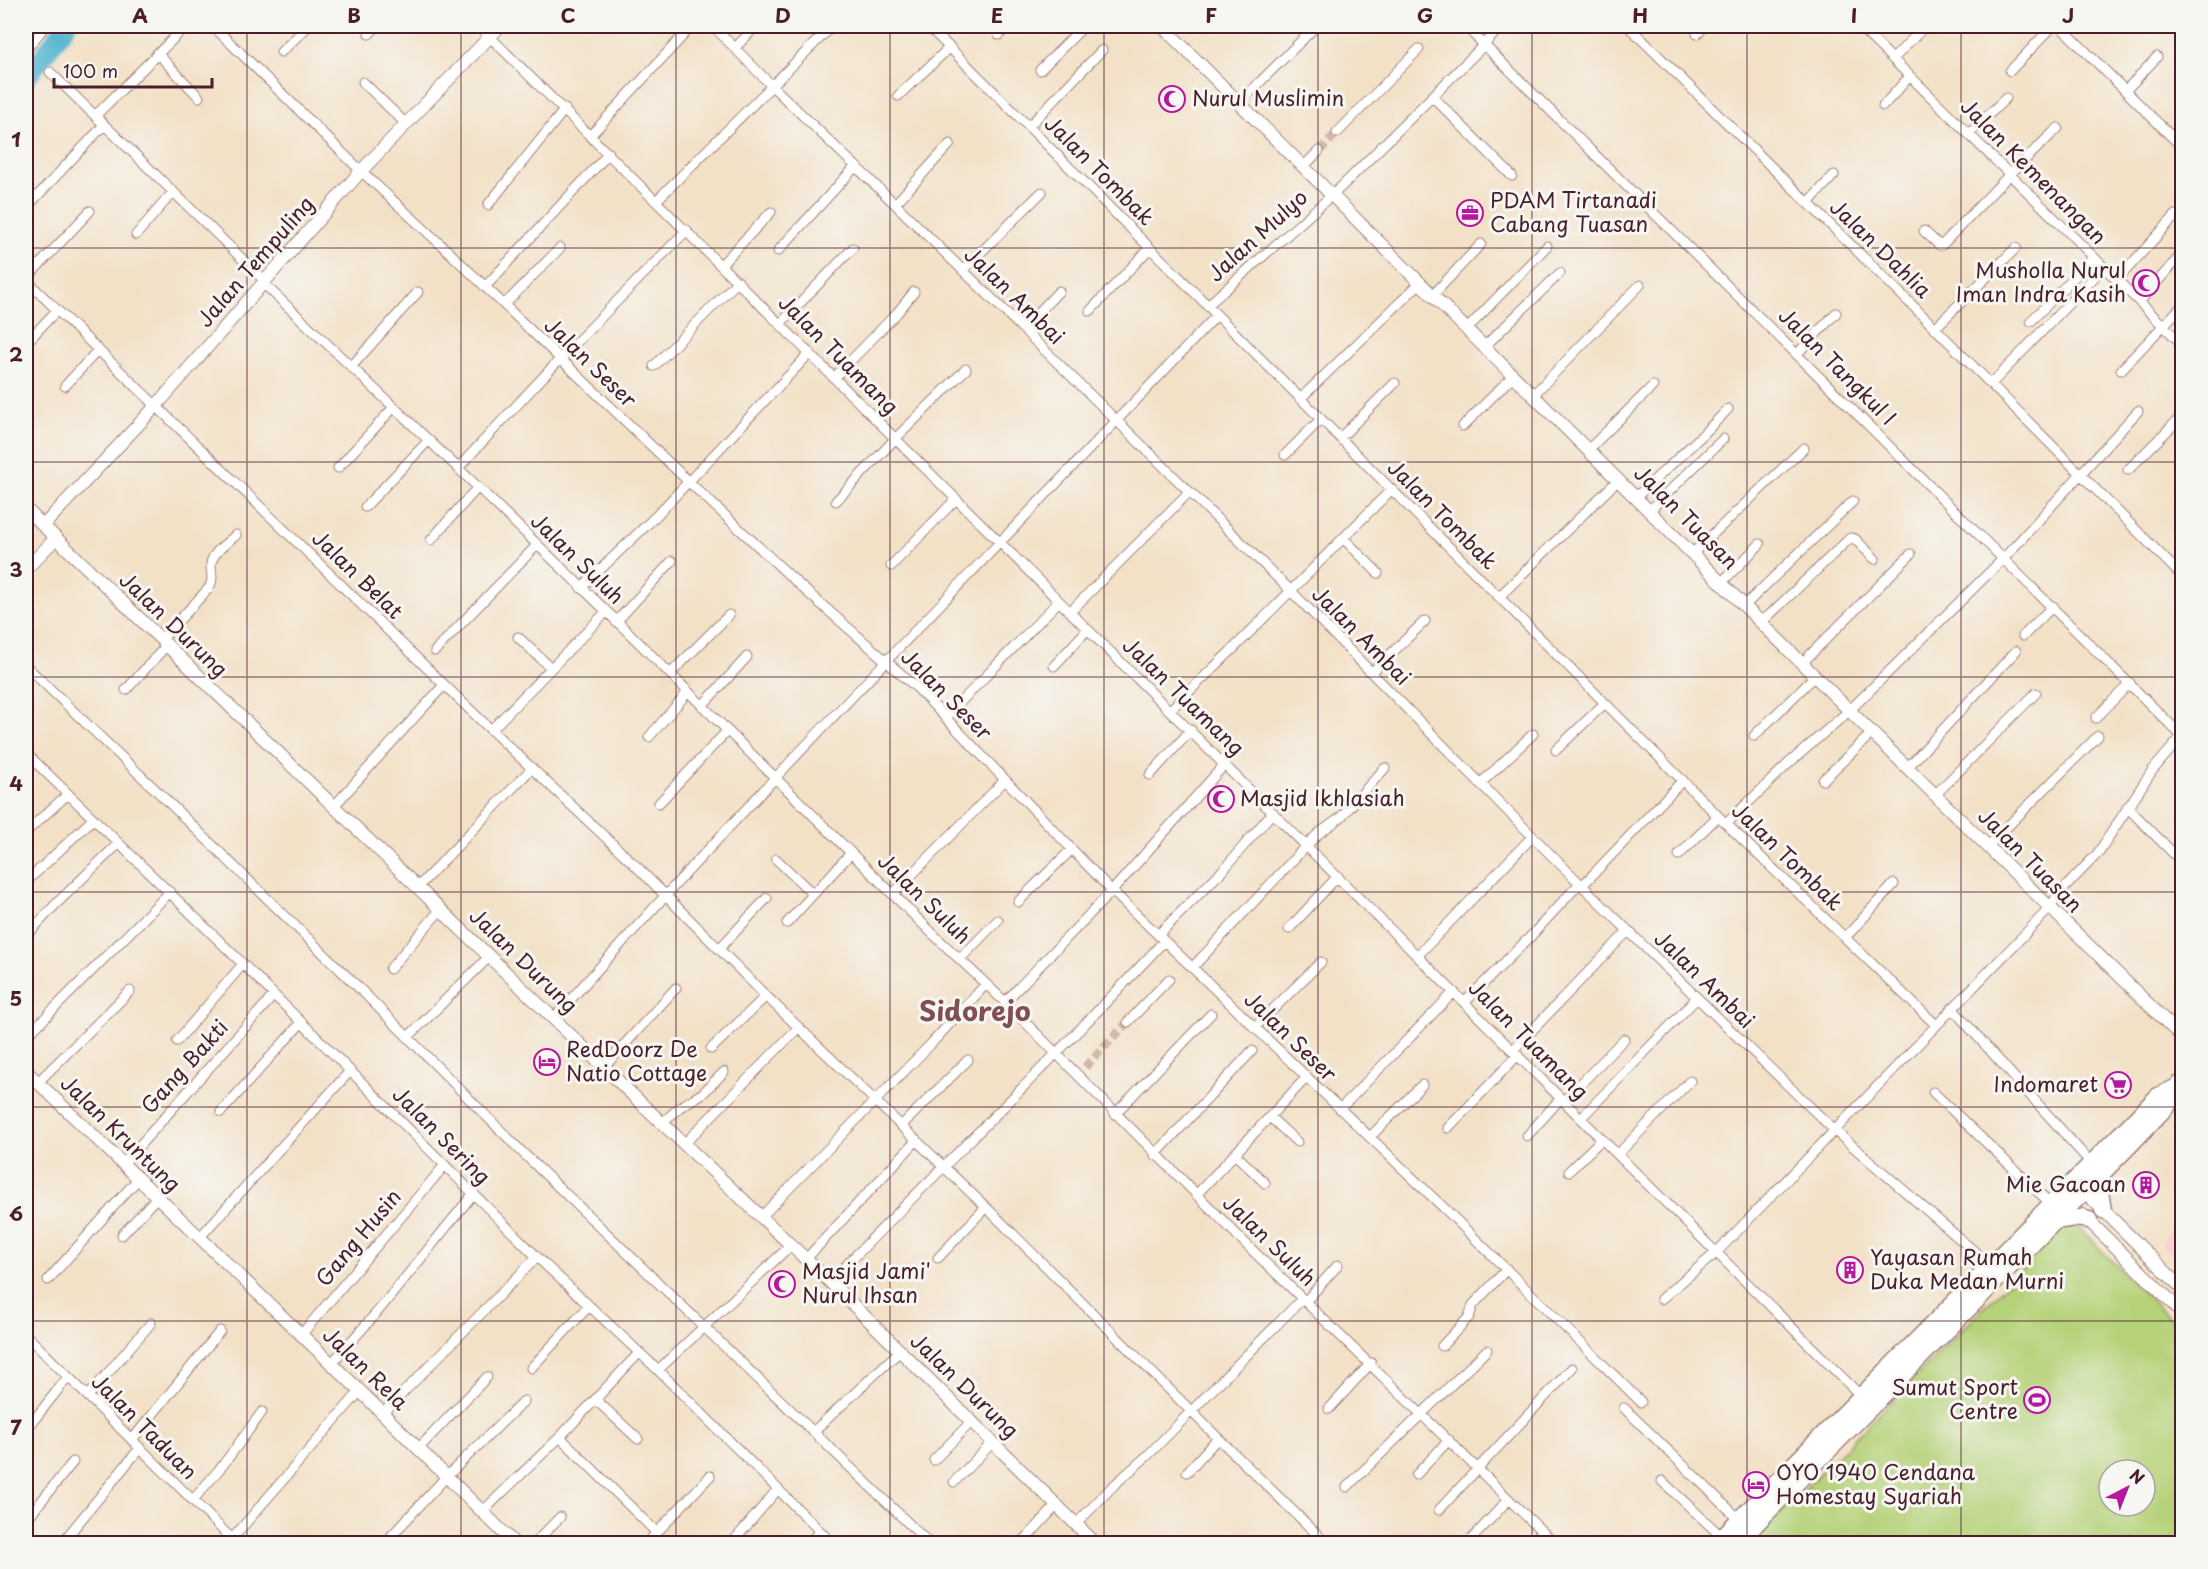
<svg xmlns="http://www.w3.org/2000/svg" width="2208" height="1569" font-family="'Playpen Sans',sans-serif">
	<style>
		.built { fill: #f7d0cd }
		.green { fill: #b6d279; stroke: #807852; stroke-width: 1.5; fill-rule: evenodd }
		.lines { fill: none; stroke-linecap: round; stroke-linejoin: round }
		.river { stroke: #4fb3ce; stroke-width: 20 }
		.minor-tunnel { stroke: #d1baa8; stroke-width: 9; stroke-dasharray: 9 4.5; stroke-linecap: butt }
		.minor-casing { stroke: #9e8079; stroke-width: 11 }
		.tertiary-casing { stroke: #9e8079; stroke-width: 14 }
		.trunk-casing { stroke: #9e8079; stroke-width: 19 }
		.minor { stroke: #fff; stroke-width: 9 }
		.tertiary { stroke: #fff; stroke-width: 12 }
		.trunk { stroke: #fff; stroke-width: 16 }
		.grid { fill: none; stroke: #4a1f2b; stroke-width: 1.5; stroke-opacity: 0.55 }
		.labels { text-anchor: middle; stroke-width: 6; stroke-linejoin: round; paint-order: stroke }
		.poi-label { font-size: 21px; fill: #4a1f2b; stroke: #f6f6f2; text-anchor: start }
		.street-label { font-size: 21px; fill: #4a1f2b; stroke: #f6f6f2 }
		.district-label { font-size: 27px; font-weight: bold; fill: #814e52; stroke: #f6f6f2 }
		.neatline { fill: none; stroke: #4a1f2b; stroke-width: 2 }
		.grid-label { font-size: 20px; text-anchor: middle; font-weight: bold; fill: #4a1f2b }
	</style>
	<rect width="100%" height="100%" fill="#f6f6f2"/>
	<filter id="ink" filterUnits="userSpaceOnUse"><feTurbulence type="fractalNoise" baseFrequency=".0167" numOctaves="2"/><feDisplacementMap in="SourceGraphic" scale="12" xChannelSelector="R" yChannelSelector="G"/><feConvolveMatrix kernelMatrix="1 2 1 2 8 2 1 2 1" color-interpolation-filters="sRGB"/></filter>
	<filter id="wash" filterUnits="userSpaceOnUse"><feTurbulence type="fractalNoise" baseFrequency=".008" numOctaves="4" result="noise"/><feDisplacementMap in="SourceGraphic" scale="24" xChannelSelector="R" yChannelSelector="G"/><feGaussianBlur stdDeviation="1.35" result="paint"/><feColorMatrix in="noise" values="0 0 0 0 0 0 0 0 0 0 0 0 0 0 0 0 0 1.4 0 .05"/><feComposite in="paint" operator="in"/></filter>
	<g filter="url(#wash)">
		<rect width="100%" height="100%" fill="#f3e1c7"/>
		<path class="built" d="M2182,1220V1268L2160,1244Z"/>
		<path class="green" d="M2077,1226L2182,1331V1543L1750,1544L2063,1228ZM2109,1470H2145V1506H2109Z"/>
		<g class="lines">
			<path class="river" d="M26,78L66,26"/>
		</g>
	</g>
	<g filter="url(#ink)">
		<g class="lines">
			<path class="minor-tunnel" d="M1319,151L1337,133
				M1085,1067L1128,1022"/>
			<defs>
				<path id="minor" d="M213,26L361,171L450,253L688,481L806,591L917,688L1112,891L1444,1208L1641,1402
					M479,26L1861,1396
					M713,26L772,86L895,204L1291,591L1549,853L1656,958L1834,1130L1990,1265
					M928,26L1718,816L1936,1025
					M1465,26L2182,736
					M1628,26L1915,308L2182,576
					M1859,26L2182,344
					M2060,26L2182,147
					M369,34L377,26
					M1697,34L1705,26
					M999,35L1008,26
					M735,48L756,26
					M26,50L45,26
					M281,52L308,26
					M157,53L199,97
					M1893,59L1925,26
					M1040,70L1084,26
					M2010,71L2053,26
					M50,72L266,282
					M363,82L406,124
					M2126,90L2157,57
					M898,96L950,47
					M1432,96L1512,176
					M1239,103L1316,26
					M1883,106L1910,76
					M95,116L186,26
					M1029,126L1102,50
					M1337,133L1419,49
					M1969,134L2006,98
					M591,135L692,26
					M1303,167L1319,151
					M657,200L832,26
					M1808,203L1834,175
					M895,204L950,144
					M488,205L565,109
					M26,208L104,125
					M1924,231L1939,245H1942L2010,174L2058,128
					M136,235L173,192
					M778,251L856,166
					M721,265L771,212
					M963,270L1042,192
					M26,279L90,211
					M26,280L491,730L634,864L766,996L994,1215L1218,1438L1327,1544
					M2117,280L2176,215L2182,213
					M264,284L458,468L630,634L934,935L1005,1002L1249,1247L1555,1544
					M485,287L609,153
					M1433,295L1481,244
					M2139,302L2182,254
					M504,305L560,248
					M1208,305L1340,188L1484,45L1501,26
					M1090,311L1150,248
					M2031,321L2094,257
					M781,323L853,248
					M1468,328L1547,246
					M1935,328L2016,248
					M1023,329L1059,291
					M26,343L57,310
					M1485,346L1560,273
					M1797,354L1836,313
					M654,366L738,281
					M351,367L418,292
					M2121,370L2182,306
					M835,377L897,313L914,292
					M1991,384L2104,267
					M65,386L98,350
					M1534,394L1640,285
					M1300,399L1420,283
					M1463,426L1514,375
					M1340,438L1395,383
					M1589,449L1653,386
					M1285,455L1321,419
					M338,468L394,407
					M458,468L560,359L687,230
					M2128,470L2182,416
					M1636,497C1667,468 1699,440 1728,409
					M836,501L895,439L966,369
					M365,507L429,440
					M1650,510L1723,439
					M1344,539L1378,573
					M431,540L478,487
					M1693,553L1804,448
					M891,566L956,499
					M1722,582L1760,544
					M581,588L657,515L810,353
					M1499,597L1619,479
					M1745,605L1853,501
					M1070,612L1189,492
					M616,622L672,561
					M1762,622L1850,538L1855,539L1875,559
					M2023,636L2053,606
					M518,637L551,668
					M161,640L209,588C214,579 211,574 211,565C211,553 228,542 236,535
					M435,651L537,545
					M1802,663L1911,554
					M26,666L159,793L362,991L522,1152L930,1544
					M1054,666L1087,630
					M1372,672L1425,621
					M670,674L729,615
					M126,690L167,645
					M702,706L747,657
					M1170,710L1234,648L1391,490
					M945,718L1059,601
					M2096,718L2130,683
					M491,730L606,612
					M1754,736L1815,676
					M649,737L688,692
					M1556,750L1605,703
					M26,753L243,964L537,1257L658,1370L833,1544
					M1908,767L2016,651
					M1150,775L1191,730
					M1823,780L1872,733
					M1480,784L1533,734
					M1935,795L2036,693
					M659,803L727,731
					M334,806L444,685
					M2127,807L2182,862
					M1726,824L1788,764L1850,710L2004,558L2138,411
					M26,832L68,794
					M1988,846L2098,736
					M1679,855L1718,816
					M776,859L813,894
					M26,882L93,819
					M1582,886L1683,780
					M418,887L532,768
					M893,894L1004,781
					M1018,902L1071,850
					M787,923L851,853
					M1289,929L1338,876
					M1158,935L1223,870L1273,812
					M26,936L57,903L119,843
					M1845,938L1894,884
					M719,949L767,898
					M1418,955L1532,837
					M960,959L998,920
					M1192,968L1307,845L1318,834L1340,818L1385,768
					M390,969L441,909
					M1005,1002L1112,891L1225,764
					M1465,1002L1531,936L1580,883
					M1952,1008L2091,1163
					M554,1018C769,778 996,549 1217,315
					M1128,1022L1169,979
					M1254,1028L1321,962
					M26,1037L170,892
					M408,1037L490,956
					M177,1041L243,964
					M711,1049L766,996
					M1513,1050L1628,931
					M604,1067L676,988
					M38,1082L130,991
					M1933,1092L2053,1206
					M1564,1101L1624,1039
					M1340,1109L1454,992
					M221,1112L301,1023
					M1115,1114L1211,1014
					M1270,1117L1297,1142
					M1581,1118L1697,998
					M662,1123L680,1107L703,1093L724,1072
					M902,1125L968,1060
					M1448,1128L1518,1055
					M1527,1136L1561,1098
					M1370,1137L1422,1085
					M684,1144L799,1027
					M1235,1154L1265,1183
					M1618,1154L1690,1081
					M1155,1155L1252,1051
					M123,1164L274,995
					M1569,1171L1602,1139
					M1196,1195L1306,1078
					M761,1217L930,1045L986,984
					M122,1235L157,1197
					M200,1237L350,1071
					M938,1258L986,1207
					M806,1259L917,1140
					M48,1280L138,1179
					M830,1282C941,1167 1056,1058 1164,941
					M1661,1299L1717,1252L2050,908L2057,896L2098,853L2152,771L2182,736
					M1305,1302L1338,1265
					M26,1335L237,1544
					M301,1335L445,1165
					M1442,1346L1469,1317L1473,1305L1507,1269
					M332,1363L379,1310L474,1193
					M531,1368L589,1306
					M658,1370L791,1245
					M88,1396L151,1323
					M596,1400L638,1439
					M1624,1408L1739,1519
					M1329,1409L1371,1363
					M383,1413L537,1257
					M26,1430L68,1377
					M813,1432L900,1351
					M560,1437L656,1532
					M132,1440L220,1331
					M418,1449L487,1377
					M934,1460L971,1422
					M1187,1472L1218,1438
					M1416,1475L1449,1440
					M1662,1481L1722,1537
					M954,1482L993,1442
					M1347,1487L1487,1350
					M193,1500L223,1465L262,1412
					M1439,1510L1572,1368
					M482,1512L560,1437L639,1353
					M26,1520L73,1462
					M1076,1524L1113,1486L1148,1455L1302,1299
					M232,1539L360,1391
					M732,1543L778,1489
					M61,1544L140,1448
					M384,1544L446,1477L524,1401
					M534,1544L560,1517
					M646,1544L710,1476
					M808,1544L820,1531
					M1021,1544L1057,1505
					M1467,1544L1509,1499"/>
				<path id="tertiary" d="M1162,26L1872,733L2182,1037
					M26,509L644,1106L830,1282L1096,1544
					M43,526L156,406L361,171L500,26
					M26,569L55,539
					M26,1071L360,1391L515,1544
					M2079,1186L2182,1288
					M2083,1215L2182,1312"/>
				<path id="trunk" d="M2102,1173L2100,1192L2103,1210
					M2054,1221L2075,1218L2089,1220
					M1715,1544L2158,1096L2175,1088
					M1736,1544L2130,1145L2168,1105L2178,1085"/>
			</defs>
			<use href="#minor" class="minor-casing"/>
			<use href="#tertiary" class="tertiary-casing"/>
			<use href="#trunk" class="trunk-casing"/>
			<use href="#minor" class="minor"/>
			<use href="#tertiary" class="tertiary"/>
			<use href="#trunk" class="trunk"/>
		</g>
	</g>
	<path class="grid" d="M247,26V1544M461,26V1544M676,26V1544M890,26V1544M1104,26V1544M1318,26V1544M1532,26V1544M1747,26V1544M1961,26V1544M26,248H2182M26,462H2182M26,677H2182M26,892H2182M26,1107H2182M26,1321H2182"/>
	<defs>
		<symbol id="mosque-ring" viewBox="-11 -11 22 22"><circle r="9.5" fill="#f6f6f2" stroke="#b5179e" stroke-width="1.5"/><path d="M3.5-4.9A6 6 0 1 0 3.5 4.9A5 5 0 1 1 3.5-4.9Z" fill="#b5179e"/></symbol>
		<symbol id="office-ring" viewBox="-11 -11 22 22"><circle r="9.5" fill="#f6f6f2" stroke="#b5179e" stroke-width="1.5"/><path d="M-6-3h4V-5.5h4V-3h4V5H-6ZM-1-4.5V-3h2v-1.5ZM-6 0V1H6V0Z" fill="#b5179e"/></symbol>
		<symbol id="hotel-ring" viewBox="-11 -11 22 22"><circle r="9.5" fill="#f6f6f2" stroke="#b5179e" stroke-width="1.5"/><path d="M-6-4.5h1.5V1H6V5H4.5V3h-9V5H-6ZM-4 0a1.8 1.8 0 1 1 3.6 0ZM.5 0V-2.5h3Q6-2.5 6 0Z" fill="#b5179e"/></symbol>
		<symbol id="supermarket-ring" viewBox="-11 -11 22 22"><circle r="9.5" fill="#f6f6f2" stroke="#b5179e" stroke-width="1.5"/><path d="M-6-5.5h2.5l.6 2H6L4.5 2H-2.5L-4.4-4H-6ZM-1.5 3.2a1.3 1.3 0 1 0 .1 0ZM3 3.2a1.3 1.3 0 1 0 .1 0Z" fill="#b5179e"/></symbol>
		<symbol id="building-ring" viewBox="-11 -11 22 22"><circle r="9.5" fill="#f6f6f2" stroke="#b5179e" stroke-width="1.5"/><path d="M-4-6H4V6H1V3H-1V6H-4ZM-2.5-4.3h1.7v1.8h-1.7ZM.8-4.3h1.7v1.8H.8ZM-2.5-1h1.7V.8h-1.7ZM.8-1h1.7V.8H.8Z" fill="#b5179e"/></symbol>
		<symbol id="stadium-ring" viewBox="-11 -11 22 22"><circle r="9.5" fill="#f6f6f2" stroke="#b5179e" stroke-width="1.5"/><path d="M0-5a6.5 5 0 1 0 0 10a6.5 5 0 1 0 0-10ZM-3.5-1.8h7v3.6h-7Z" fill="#b5179e"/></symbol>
	</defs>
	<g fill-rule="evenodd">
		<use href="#mosque-ring" x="1157" y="84" width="30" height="30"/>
		<use href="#office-ring" x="1455" y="198" width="30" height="30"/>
		<use href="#mosque-ring" x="2131" y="268" width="30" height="30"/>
		<use href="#mosque-ring" x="1206" y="784" width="30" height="30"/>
		<use href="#hotel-ring" x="532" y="1047" width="30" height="30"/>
		<use href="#supermarket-ring" x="2103" y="1070" width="30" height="30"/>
		<use href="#building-ring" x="2131" y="1170" width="30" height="30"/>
		<use href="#building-ring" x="1835" y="1255" width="30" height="30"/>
		<use href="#mosque-ring" x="767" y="1269" width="30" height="30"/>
		<use href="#stadium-ring" x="2022" y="1385" width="30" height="30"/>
		<use href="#hotel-ring" x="1741" y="1470" width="30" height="30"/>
	</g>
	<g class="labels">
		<g class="poi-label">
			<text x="1192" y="106">Nurul Muslimin</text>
			<text x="1490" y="208">PDAM Tirtanadi<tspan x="1490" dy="24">Cabang Tuasan</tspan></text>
			<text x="2126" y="278" text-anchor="end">Musholla Nurul<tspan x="2126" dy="24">Iman Indra Kasih</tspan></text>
			<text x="1240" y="806">Masjid Ikhlasiah</text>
			<text x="566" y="1057">RedDoorz De<tspan x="566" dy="24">Natio Cottage</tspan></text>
			<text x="2098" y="1092" text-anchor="end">Indomaret</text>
			<text x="2126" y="1192" text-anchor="end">Mie Gacoan</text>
			<text x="1870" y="1265">Yayasan Rumah<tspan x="1870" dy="24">Duka Medan Murni</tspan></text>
			<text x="802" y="1279">Masjid Jami'<tspan x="802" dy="24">Nurul Ihsan</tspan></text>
			<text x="2018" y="1395" text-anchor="end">Sumut Sport<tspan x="2018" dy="24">Centre</tspan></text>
			<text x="1776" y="1480">OYO 1940 Cendana<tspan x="1776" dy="24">Homestay Syariah</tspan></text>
		</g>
		<g class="street-label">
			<text transform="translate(1099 171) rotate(45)" y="7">Jalan Tombak</text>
			<text transform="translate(2033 172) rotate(45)" y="7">Jalan Kemenangan</text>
			<text transform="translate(1258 236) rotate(-42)" y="7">Jalan Mulyo</text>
			<text transform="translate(1880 249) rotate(44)" y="7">Jalan Dahlia</text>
			<text transform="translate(256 262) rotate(-49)" y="7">Jalan Tempuling</text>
			<text transform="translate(1014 296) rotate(44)" y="7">Jalan Ambai</text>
			<text transform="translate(838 355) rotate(45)" y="7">Jalan Tuamang</text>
			<text transform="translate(590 363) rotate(44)" y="7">Jalan Seser</text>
			<text transform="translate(1837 367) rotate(45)" y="7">Jalan Tangkul I</text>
			<text transform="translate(1442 515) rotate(45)" y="7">Jalan Tombak</text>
			<text transform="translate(1686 518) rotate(45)" y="7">Jalan Tuasan</text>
			<text transform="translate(577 559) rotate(44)" y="7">Jalan Suluh</text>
			<text transform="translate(357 575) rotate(44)" y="7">Jalan Belat</text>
			<text transform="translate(173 625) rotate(44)" y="7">Jalan Durung</text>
			<text transform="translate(1361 636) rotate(45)" y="7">Jalan Ambai</text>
			<text transform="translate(946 695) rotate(45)" y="7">Jalan Seser</text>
			<text transform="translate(1183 697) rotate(44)" y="7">Jalan Tuamang</text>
			<text transform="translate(1787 857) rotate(44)" y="7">Jalan Tombak</text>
			<text transform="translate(2030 861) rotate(45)" y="7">Jalan Tuasan</text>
			<text transform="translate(924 899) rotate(44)" y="7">Jalan Suluh</text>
			<text transform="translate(523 961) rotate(44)" y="7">Jalan Durung</text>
			<text transform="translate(1704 980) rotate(44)" y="7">Jalan Ambai</text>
			<text transform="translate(1290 1037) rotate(44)" y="7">Jalan Seser</text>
			<text transform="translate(1528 1040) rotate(45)" y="7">Jalan Tuamang</text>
			<text transform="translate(185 1067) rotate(-48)" y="7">Gang Bakti</text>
			<text transform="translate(120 1134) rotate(44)" y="7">Jalan Kruntung</text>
			<text transform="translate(441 1136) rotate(45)" y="7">Jalan Sering</text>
			<text transform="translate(359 1238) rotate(-50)" y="7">Gang Husin</text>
			<text transform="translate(1269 1241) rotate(44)" y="7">Jalan Suluh</text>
			<text transform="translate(365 1369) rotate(44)" y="7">Jalan Rela</text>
			<text transform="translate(964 1386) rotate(44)" y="7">Jalan Durung</text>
			<text transform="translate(144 1427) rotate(45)" y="7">Jalan Taduan</text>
		</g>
		<g class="district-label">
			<text x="975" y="1021">Sidorejo</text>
		</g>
	</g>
	<rect width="2208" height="1569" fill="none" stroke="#f6f6f2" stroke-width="66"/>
	<g transform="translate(2127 1488) rotate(42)"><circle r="28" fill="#f6f6f2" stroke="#b1a0a2" stroke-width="1.5"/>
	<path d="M0-4.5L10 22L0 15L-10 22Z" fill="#b5179e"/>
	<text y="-9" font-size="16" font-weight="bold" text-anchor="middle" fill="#4a1f2b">N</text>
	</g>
	<path d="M54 78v9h158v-9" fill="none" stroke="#4a1f2b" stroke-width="3"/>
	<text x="63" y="78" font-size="18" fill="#4a1f2b" stroke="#f6f6f2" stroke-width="4.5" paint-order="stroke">100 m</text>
	<rect x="33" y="33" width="2142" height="1503" class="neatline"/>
	<g class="grid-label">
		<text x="140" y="23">A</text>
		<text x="354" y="23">B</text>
		<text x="568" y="23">C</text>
		<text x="783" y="23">D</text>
		<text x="997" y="23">E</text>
		<text x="1211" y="23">F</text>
		<text x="1425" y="23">G</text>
		<text x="1640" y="23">H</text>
		<text x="1854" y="23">I</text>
		<text x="2068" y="23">J</text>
		<text x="16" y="147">1</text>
		<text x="16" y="362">2</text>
		<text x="16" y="577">3</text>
		<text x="16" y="791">4</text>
		<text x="16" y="1006">5</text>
		<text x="16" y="1221">6</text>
		<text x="16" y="1435">7</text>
	</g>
</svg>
